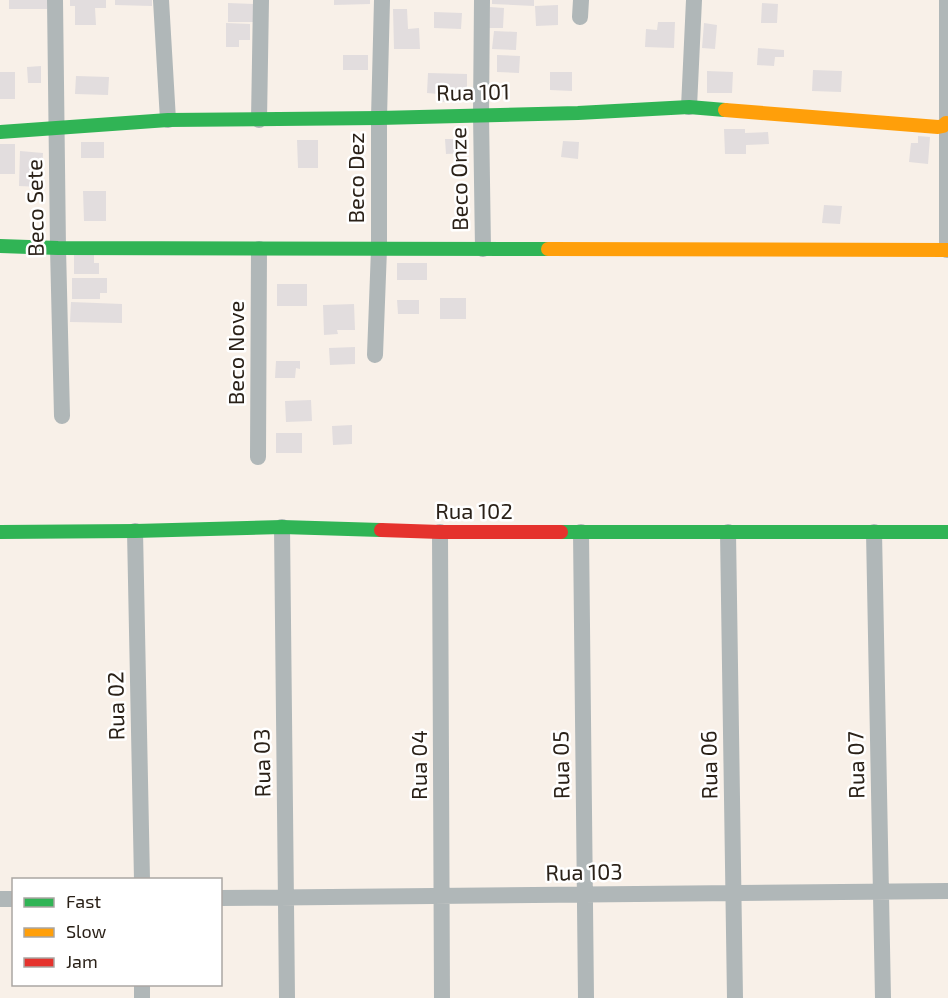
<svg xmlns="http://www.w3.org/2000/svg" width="948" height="998" font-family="'Exo 2',sans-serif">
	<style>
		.building { fill: #e2ddde }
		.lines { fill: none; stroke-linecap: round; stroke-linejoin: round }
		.street { stroke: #b0b7b8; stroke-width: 16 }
		.fast { stroke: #30b455; stroke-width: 14 }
		.slow { stroke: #ff9f0a; stroke-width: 14 }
		.jam { stroke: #e5322d; stroke-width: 14 }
		.labels { text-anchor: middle; stroke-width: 5; stroke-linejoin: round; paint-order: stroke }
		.street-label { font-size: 22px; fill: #2a2118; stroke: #fff }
	</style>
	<rect width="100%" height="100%" fill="#f8f0e8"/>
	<path class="building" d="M9,0H47V9H9Z
		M70,0H106V8H95L96,25H75V6H70Z
		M115,0H152V6L115,5Z
		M334,0H370V4L334,5Z
		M492,0H534V6L492,4Z
		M228,3L254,4L253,22H228Z
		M762,3L778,4L777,23H761Z
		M558,5V25L536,26L535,6Z
		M490,7L504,8L503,28H489Z
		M393,9H407L408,29L419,28L420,49H394Z
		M434,12L462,13L461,29L434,28Z
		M658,22H675L674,48L645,47L646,29L657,30Z
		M226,23L250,24V40H239V47H226Z
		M704,23L717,25L715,49L702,48Z
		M494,31L517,32L516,50L492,49Z
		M758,48L784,50V57H775L774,66L757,65Z
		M343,55H368V70H343Z
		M497,55L520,56L519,73L497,72Z
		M41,66V83H28L27,67Z
		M813,70L842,71L841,92L812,91Z
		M707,71L733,72L732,93H707Z
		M0,72H15V99H0Z
		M550,72H572V91L550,90Z
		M428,73L467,74V93H451V102H438V94L427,93Z
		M76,76L109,77L108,95L75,94Z
		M724,129H745V133L768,132L769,144L746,145V154H725Z
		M918,136L930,137L928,164L909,162L911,143H918Z
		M445,139H467V153L446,154Z
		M297,140H318V168H298Z
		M563,141L579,142L578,159L561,157Z
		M81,142H104V158H81Z
		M0,144H15V174H0Z
		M20,151L43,153L41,187L19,186Z
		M83,191H106V221H84Z
		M824,205L842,206L840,224L822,223Z
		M74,255H94V263H99V274H74Z
		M397,263H427V280H397Z
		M72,278H107V293H100V299H72Z
		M277,284H307V306H277Z
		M440,298H466V319H440Z
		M397,300H419V314H398Z
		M71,302L122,304V323L70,322Z
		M354,304L355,330H337L338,334L324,335L323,305Z
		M355,347V364L330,365L329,348Z
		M276,361H300V369L296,368L295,378H275Z
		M311,400L312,421L286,422L285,401Z
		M352,425V444L333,445L332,426Z
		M276,433H302V453H276Z"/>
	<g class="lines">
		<path class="street" d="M55,0L58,248L62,416
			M161,0L168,120
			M482,0L481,114L483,249
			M580,17L581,0
			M689,107L694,0
			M259,120L261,0
			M947,250V0
			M375,355L379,249V118L382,0
			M258,457L259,249
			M282,527L287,998
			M135,531L142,880
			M440,532L442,998
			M581,532L586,998
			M728,532L735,998
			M874,532L883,998
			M220,898L948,891
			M0,899H14
			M142,998V984"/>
		<path class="fast" d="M0,132L168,120L379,118L578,113L689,107L725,110
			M0,246L58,248L548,249
			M0,532L135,531L282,527L381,530
			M561,532H948"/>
		<path class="slow" d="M725,110L938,127L943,126L946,123
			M548,249L948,250"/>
		<path class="jam" d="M381,530L440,532H561"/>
	</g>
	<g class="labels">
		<g class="street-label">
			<text transform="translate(473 92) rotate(-1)" y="8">Rua 101</text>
			<text transform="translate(356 178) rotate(-90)" y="8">Beco Dez</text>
			<text transform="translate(459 179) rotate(-91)" y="8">Beco Onze</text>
			<text transform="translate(35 208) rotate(-91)" y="8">Beco Sete</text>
			<text transform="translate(236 353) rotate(-90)" y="8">Beco Nove</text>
			<text x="474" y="519">Rua 102</text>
			<text transform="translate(116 706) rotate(-91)" y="8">Rua 02</text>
			<text transform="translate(262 763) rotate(-91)" y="8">Rua 03</text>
			<text transform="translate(419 765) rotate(-90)" y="8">Rua 04</text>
			<text transform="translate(561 765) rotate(-91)" y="8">Rua 05</text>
			<text transform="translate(709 765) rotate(-91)" y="8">Rua 06</text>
			<text transform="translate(856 765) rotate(-91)" y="8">Rua 07</text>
			<text transform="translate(584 872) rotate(-1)" y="8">Rua 103</text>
		</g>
	</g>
	<rect x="12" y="878" width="210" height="108" fill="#ffffff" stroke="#aaa6a3" stroke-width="1.5"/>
	<rect x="24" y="898" width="30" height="9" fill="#30b455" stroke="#aaa6a3" stroke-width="1.5"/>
	<text x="66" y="908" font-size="18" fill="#2a2118">Fast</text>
	<rect x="24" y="928" width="30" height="9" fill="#ff9f0a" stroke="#aaa6a3" stroke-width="1.5"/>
	<text x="66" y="938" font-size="18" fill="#2a2118">Slow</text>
	<rect x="24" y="958" width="30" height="9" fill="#e5322d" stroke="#aaa6a3" stroke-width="1.5"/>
	<text x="66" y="968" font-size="18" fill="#2a2118">Jam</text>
</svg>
